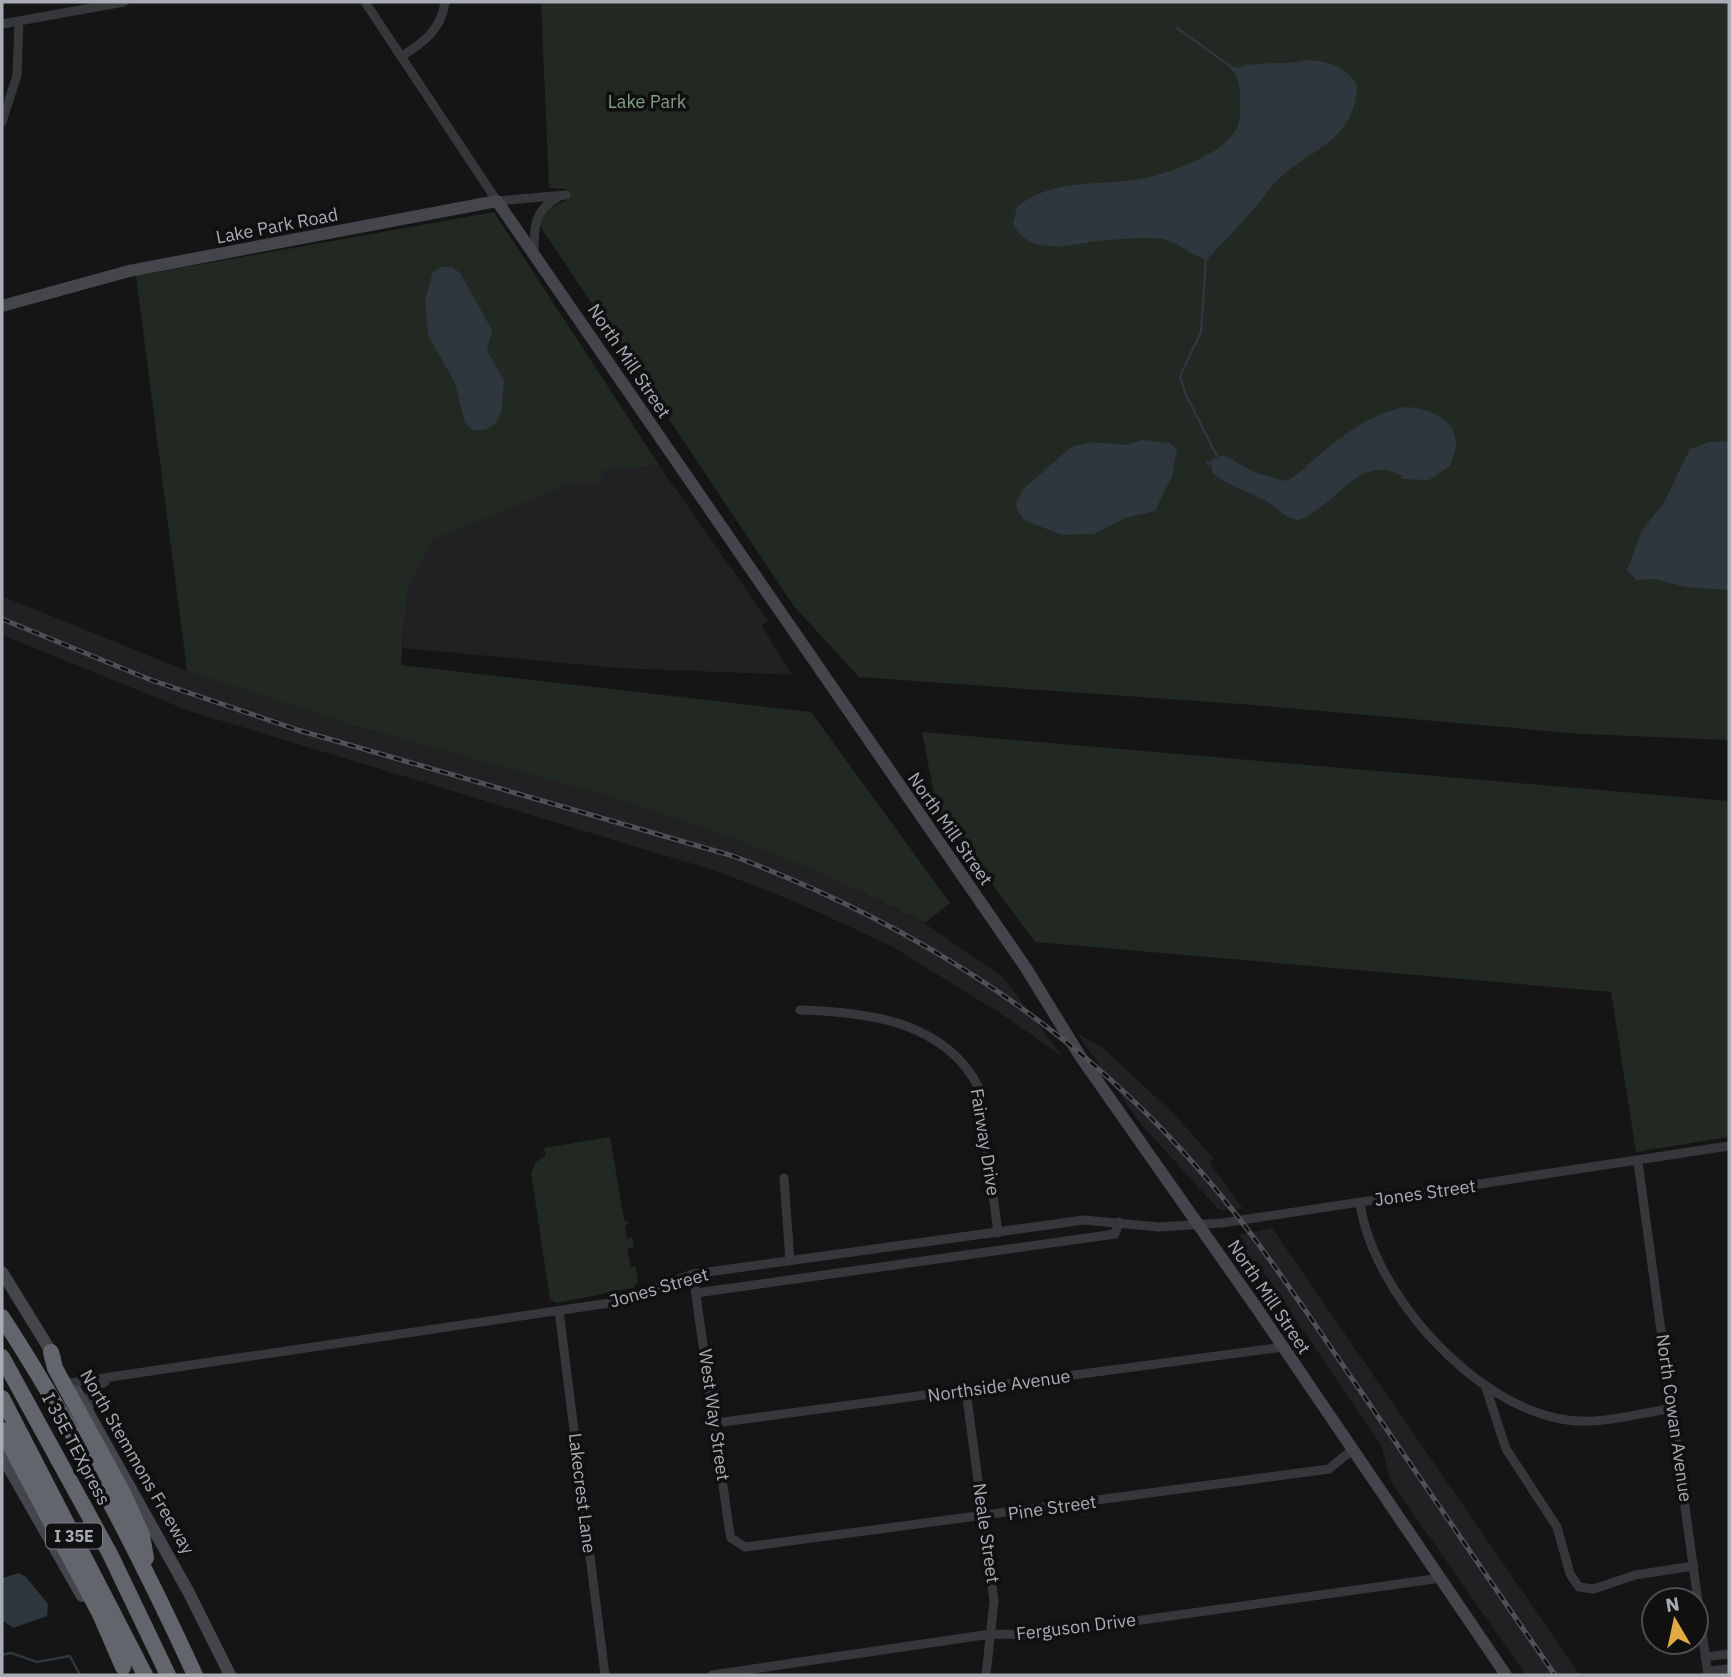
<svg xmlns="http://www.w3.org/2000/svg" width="1731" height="1677" font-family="'IBM Plex Sans',sans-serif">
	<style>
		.built { fill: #212123 }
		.green { fill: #212922 }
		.water { fill: #2f373e }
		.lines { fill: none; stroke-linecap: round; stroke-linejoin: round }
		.stream { stroke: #2f373e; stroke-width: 2.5 }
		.street { stroke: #36373b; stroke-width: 9 }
		.secondary { stroke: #44464b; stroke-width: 12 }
		.highway { stroke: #62656b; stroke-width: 16 }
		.rail-casing { stroke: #4f5156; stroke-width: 5 }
		.rail { stroke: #101011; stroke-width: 2.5; stroke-dasharray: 8; stroke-linecap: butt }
		.labels { text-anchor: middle; stroke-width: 7; stroke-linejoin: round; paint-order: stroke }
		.shield { fill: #101011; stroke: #7a7d84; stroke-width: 2 }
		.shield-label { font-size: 16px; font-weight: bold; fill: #a8acb5 }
		.park-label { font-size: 18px; fill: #809f82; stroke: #101011 }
		.street-label { font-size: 18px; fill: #a8acb5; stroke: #101011 }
	</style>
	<rect width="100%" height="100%" fill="#151516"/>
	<path class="built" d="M659,465L768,621L761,625L792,675L618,668L403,648L406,589L433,540L573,483H600L601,471Z
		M2,596L187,671L351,725L610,797L704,828L819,872L924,923L1003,977L1062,1056L1000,1013L891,946L796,902L719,872L189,711L2,635Z
		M1077,1033L1103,1048L1175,1115L1214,1159L1209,1162L1243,1209L1219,1210L1140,1123Z
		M1272,1228L1580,1675H1526L1391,1482L1381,1445L1267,1277L1249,1258L1236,1236Z"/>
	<path class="green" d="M541,2H1729V740L1581,734L1254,705L859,677L793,605L538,223L543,211L567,200L566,189L549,188Z
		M494,212L659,465L602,471L600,483H573L433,540L407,589L401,665L811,712L950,903L925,923L819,872L704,828L610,797L351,725L187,671L136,276Z
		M922,732L1729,801V1137L1636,1152L1611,992L1035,942L937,810Z
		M610,1137L624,1220L630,1223L625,1226L627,1239L632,1237L634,1247L627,1249L631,1267H636L638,1282L633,1288L556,1303L550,1299L531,1173L536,1162L546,1155L544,1148Z"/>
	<path class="water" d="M1306,60C1328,61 1343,65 1357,84C1355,145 1308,147 1275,183C1266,192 1260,203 1251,212C1237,229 1221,243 1207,260C1190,255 1178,242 1163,239C1143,237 1117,239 1097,241C1068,245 1029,257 1013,224L1017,207C1051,178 1100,186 1141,179C1168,174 1235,151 1239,121C1241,110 1241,90 1237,78C1235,72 1231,72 1230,65L1237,68C1259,60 1283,66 1306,60Z
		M442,267H452L460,273L492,330L487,351L504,380L502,409L496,423L485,430H473L465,423L455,383L428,335L425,300L433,272Z
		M1405,407C1427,408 1455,417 1456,443C1456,451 1452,458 1450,466L1429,480L1402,479V476C1359,451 1335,508 1299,520C1283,518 1279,508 1266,501C1248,491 1228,486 1212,473L1211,460L1224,455L1256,473L1286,481C1297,476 1304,468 1312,461C1340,438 1367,414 1405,407Z
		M1142,440L1170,443L1177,450L1172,476L1155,511L1125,518L1094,534L1062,535L1024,520L1017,510L1016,503L1022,490L1071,447L1091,442L1126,445Z
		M1729,441V590L1686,587L1654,579L1636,580L1627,570L1642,530L1663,504L1690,449L1709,442Z
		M19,1573L26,1577L48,1604L47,1616L13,1628L2,1620V1583L3,1578Z"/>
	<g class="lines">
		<path class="stream" d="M1177,28L1230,66
			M1206,259L1201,332L1180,376L1185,393L1217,456
			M1207,462L1210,464
			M2,1655L11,1653L37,1662L70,1656L80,1675"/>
		<path class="street" d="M365,2L497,201L566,195
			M2,24L124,2
			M402,56C424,42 441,30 445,2
			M2,122L17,75L19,21
			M534,252C534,227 534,210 558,197
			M800,1010C868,1012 945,1021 979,1088L998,1233
			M1638,1162L1708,1675
			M784,1178L790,1261
			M1360,1203C1373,1293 1474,1407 1567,1420C1601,1425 1640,1413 1674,1408
			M693,1274L729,1528L731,1538L745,1547L1329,1469L1352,1450
			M696,1293L1115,1234L1119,1222
			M559,1311L605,1675
			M70,1383L623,1301L693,1274L1084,1220L1159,1227L1222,1223L1729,1146
			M1485,1385L1506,1449L1557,1527L1570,1574L1579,1587L1594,1589L1635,1575L1694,1566
			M966,1390L994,1601L986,1675
			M89,1411L90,1390L105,1382
			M716,1423L1283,1347
			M1705,1657L1729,1654
			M1708,1671L1729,1669
			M712,1675L991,1634L1035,1635L1441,1578"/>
		<path class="secondary" d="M2,306L129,271L497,201L1026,968L1080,1056L1256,1307L1506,1675
			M2,1272L55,1358
			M76,1391L188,1591L230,1675
			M2,1456L82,1596"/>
		<path class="highway" d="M2,1317C76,1431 138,1551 195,1675
			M51,1352L55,1368L123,1493L142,1535L146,1558
			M2,1357L110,1554L168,1675
			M2,1398L145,1675
			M2,1430L100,1614L123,1667"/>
		<defs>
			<path id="rail" d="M2,619L151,680L298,730L733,856C904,920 1063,1018 1186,1155C1249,1224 1300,1303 1353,1380C1420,1478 1487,1577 1555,1675"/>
		</defs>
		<use href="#rail" class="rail-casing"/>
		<use href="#rail" class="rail"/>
	</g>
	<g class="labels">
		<rect class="shield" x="46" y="1523.5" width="56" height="25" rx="5"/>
		<g class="shield-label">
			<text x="74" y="1542">I 35E</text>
		</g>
		<g class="park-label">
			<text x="647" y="108">Lake Park</text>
		</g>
		<g class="street-label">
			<text transform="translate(277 226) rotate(-11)" y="6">Lake Park Road</text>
			<text transform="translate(629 361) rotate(56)" y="6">North Mill Street</text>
			<text transform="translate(950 829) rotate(55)" y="6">North Mill Street</text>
			<text transform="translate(985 1142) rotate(81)" y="6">Fairway Drive</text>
			<text transform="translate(1425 1193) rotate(-8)" y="6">Jones Street</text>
			<text transform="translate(659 1288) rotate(-16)" y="6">Jones Street</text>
			<text transform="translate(1269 1297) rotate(56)" y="6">North Mill Street</text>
			<text transform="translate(999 1386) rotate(-8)" y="6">Northside Avenue</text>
			<text transform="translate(714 1415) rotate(82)" y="6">West Way Street</text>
			<text transform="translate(1674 1418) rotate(82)" y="6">North Cowan Avenue</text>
			<text transform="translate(76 1449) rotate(62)" y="6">I 35E TEXpress</text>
			<text transform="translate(137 1462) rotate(60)" y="6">North Stemmons Freeway</text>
			<text transform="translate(582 1493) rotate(83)" y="6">Lakecrest Lane</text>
			<text transform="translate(1052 1508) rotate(-8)" y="6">Pine Street</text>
			<text transform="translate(986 1533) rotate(82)" y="6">Neale Street</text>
			<text transform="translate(1076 1627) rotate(-7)" y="6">Ferguson Drive</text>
		</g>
	</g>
	<rect width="1731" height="1677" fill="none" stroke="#a8acb5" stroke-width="7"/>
	<g transform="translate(1675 1621) rotate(351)"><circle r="33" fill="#101011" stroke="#4d4e53" stroke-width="2"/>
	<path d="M0-5L12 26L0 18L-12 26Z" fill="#e2ab41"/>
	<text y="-10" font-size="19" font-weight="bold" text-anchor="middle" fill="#a8acb5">N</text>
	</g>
</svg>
